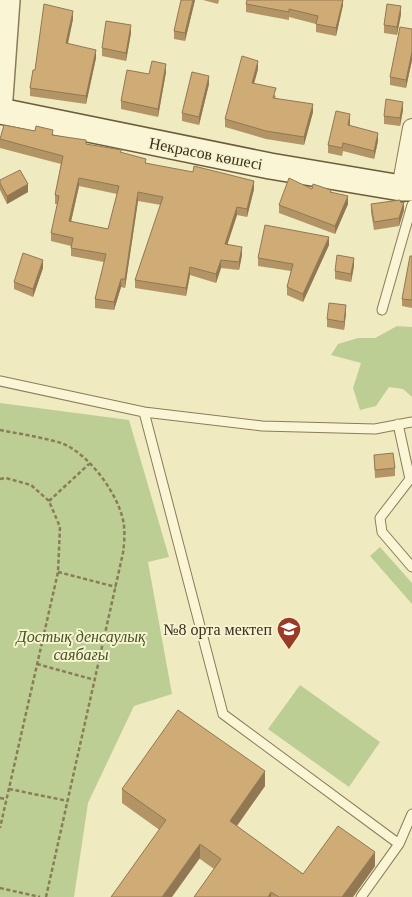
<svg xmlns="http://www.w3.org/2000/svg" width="412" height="897" font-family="Georgia,serif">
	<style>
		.green { fill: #bdce95 }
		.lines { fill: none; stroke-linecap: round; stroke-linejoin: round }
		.service-casing { stroke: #8a7c58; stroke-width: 11 }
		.minor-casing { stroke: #8a7c58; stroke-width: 20 }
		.tertiary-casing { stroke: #8a7c58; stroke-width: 24 }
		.secondary-casing { stroke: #6c5c3b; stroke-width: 28 }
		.path { stroke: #8a7c58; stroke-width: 2.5; stroke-dasharray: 4 2.5; stroke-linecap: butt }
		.service { stroke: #faf6d5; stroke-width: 9 }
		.minor { stroke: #faf6d5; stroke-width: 18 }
		.tertiary { stroke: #faf6d5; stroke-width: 21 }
		.secondary { stroke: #faf6d5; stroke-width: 25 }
		.wall { fill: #b29465; fill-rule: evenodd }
		.shaded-wall { fill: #917853 }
		.building { fill: #cfac76; stroke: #917853; fill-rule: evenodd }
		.labels { text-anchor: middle; stroke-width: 4; stroke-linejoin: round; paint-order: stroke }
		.street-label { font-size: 16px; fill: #39301d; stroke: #f7f3d1 }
		.poi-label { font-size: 16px; fill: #39301d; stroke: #f7f3d1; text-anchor: end }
		.park-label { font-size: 16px; font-style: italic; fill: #405623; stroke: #f7f3d1 }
	</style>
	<rect width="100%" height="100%" fill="#f0eac1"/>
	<path class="green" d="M397,326L412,327V397L403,389L389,387L376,406L360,410L353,388L361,363L331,355L338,344L358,338H375Z
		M0,403L129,420L169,557L148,562L172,694L134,706L88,803L74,897H0Z
		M380,547L412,583V604L370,556Z
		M300,685L380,742L349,787L268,729Z"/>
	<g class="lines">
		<defs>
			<path id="service" d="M382,310L412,205
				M0,381L144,412L262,426L375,429L412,422
				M144,412L223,714L399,844L412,814
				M398,424L410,479L380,518L382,532L412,567
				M361,897L399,844"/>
			<path id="minor" d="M401,188L412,128"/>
			<path id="tertiary" d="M1,112L9,0"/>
			<path id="secondary" d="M0,111L270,166L401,188H412"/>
		</defs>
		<use href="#service" class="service-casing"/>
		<use href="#minor" class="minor-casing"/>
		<use href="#tertiary" class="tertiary-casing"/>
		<use href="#secondary" class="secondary-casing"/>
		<path class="path" d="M0,430C20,434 41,437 61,443C89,453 121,497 124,526C125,535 124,545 123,553L46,897
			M0,479L6,478L31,485L49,501L60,527L58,572L0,828
			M49,501L89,464
			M58,572L116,587
			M37,664L95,680
			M9,789L68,801
			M0,798L6,799
			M0,888L40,897"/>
		<use href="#service" class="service"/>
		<use href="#minor" class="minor"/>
		<use href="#tertiary" class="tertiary"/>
		<use href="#secondary" class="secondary"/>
	</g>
	<path class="wall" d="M195,0L185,41L174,39V31Z
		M203,0H219L218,4Z
		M343,0V5L336,36L316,32V24L289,17V20L246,12V4Z
		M401,14L397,35L384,33V25Z
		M73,19L68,44L96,58L86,104L30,96V88L35,70Z
		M412,29V60L406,88L390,85V77Z
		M131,33L126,61L102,56V48Z
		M258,69L254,83L276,96L275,98L313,112L304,145L266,139L225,127V119Z
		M166,72L158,117L121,109V101L149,74Z
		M209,84L199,125L182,121V113Z
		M403,110L400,126L384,124V116Z
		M350,122V125L378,141L374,159L343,151L342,156L328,153V145Z
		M35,131L122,153L146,163L254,189L247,217L237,215L227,244L242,255L239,270L221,268L216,283L190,275L186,296L135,288V280L161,205L138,201L125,288L121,287L114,310L95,308V299L104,262L71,256V246L51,241V233L58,204H55V195L61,164L0,148V139ZM79,186L117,194L108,229L71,222Z
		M0,180L28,192L7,204L0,190Z
		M312,189L331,192L348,204L335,234L279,213V205Z
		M401,203L404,210L399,226L374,230L371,212V204Z
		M329,245L303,302L287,295V287L291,271L258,266V258Z
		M412,256V308L402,306V299Z
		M354,266L351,282L335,279V271Z
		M43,268L33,297L14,289V282Z
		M346,313L344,330L327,327V319Z
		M374,455L395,468V476L375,478Z
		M265,786L236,826L303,874L375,866L353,897H194L214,869L122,803V789Z"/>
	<path class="shaded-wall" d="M193,0H195L185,41V33Z
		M343,0V5L336,36V28Z
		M401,6V14L397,35V27Z
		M73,11V19L66,51V43Z
		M131,25V33L126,61V53Z
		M96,50V58L86,104V96Z
		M412,52V60L406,88V80Z
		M258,61V69L252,91V83Z
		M166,64V72L158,117V109Z
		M209,76V84L199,125V117Z
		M403,102V110L400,126V118Z
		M313,104V112L304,145V137Z
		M350,114V122L348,133V125Z
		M378,133V141L374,159V151Z
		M79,178V186L69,230V221Z
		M254,181V189L247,217V209Z
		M28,184V192L7,204V196Z
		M138,192V201L125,288V279Z
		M348,196V204L335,234V226Z
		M404,202V210L399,226V218Z
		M237,207V215L225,252V244Z
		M329,237V245L303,302V294Z
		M242,247V255L239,270V262Z
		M354,258V266L351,282V274Z
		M43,260V268L33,297V289Z
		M221,260V268L216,283V274Z
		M190,267V275L186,296V288Z
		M121,279V287L114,310V302Z
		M346,305V313L344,330V322Z
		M265,771V786L230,836V821Z
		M200,844V858L172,897H162Z
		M375,852V866L353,897H342Z
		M271,892V897H268Z"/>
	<path class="building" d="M181,0H193L185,33L174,31Z
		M247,0H343L336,28L316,24L318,16L289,9V12L246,4Z
		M44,4L73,11L66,43L96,50L86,96L30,88L33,70H35Z
		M387,4L401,6L397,27L384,25Z
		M106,21L131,25L126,53L102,48Z
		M400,27L412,29V52L406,80L390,77Z
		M242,56L258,61L252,83L276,88L273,98L313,104L304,137L266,131L225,119Z
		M152,61L166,64L158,109L121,101L127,70L149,74Z
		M192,72L209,76L199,117L182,113Z
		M386,99L403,102L400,118L384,116Z
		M336,111L350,114L348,125L378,133L374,151L343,143L342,148L328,145Z
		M4,125L35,131L36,126L53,130L52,135L86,140V144L122,150L120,152L146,159L145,163L193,172L194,166L254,181L247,209L237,207L225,244L242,247L239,262L221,260L216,274L190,267L186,288L135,280L163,197L138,192L125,279H121L114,302L95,299L106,254L71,248L73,238L51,233L59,196L55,195L63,156L0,139ZM79,178L119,186L108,229L69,221Z
		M20,170L28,184L7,196L0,183V180Z
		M289,178L312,189L313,184L331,190L330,192L348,196L335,226L279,205Z
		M400,200L401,203L404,202L399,218L374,222L371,204Z
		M265,225L329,237L303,294L287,287L293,264L258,258Z
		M23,253L43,260L33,289L14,282Z
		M337,255L354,258L351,274L335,271Z
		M410,256H412V300L402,299Z
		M329,303L346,305L344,322L327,319Z
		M393,453L395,468L375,470L374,455Z
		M178,710L265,771L230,821L303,874L338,826L375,852L342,897H279L271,892L268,897H194L221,859L200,844L162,897H111L166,820L122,789Z"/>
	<defs>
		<symbol id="school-pin" viewBox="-11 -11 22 30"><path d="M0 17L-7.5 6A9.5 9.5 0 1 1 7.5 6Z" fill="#9b3b26" stroke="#f7f3d1"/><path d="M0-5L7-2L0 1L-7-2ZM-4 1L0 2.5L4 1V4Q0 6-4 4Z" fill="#fff"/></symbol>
	</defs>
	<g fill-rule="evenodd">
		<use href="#school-pin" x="275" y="615" width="28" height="38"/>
	</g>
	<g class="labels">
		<g class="street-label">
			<text transform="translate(206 153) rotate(11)" y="6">Некрасов көшесі</text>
		</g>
		<g class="poi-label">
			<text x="272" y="635">№8 орта мектеп</text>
		</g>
		<g class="park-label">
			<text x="81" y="642">Достық денсаулық<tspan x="81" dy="18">саябағы</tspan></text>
		</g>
	</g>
</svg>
